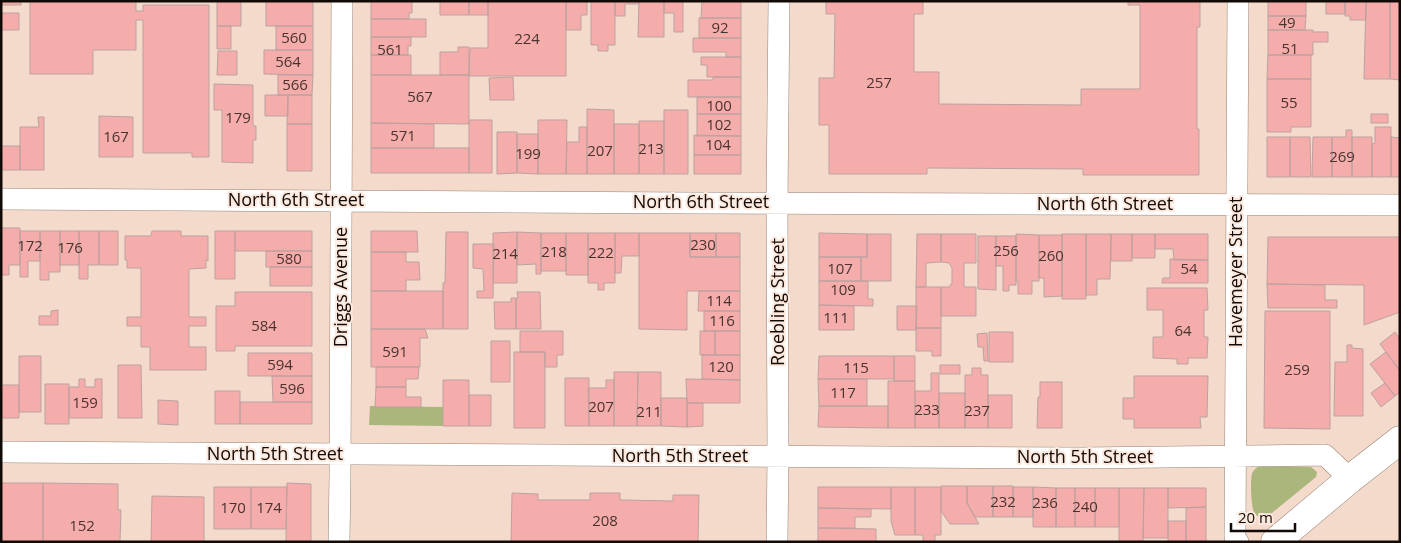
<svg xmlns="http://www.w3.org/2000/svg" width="1401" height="543" font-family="'Open Sans',sans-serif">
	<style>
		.green { fill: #aab67c }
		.building { fill: #f4adab; stroke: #bda1a0 }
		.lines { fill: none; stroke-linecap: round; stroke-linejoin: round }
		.street-casing { stroke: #988174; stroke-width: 22 }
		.secondary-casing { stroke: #988174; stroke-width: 29 }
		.street { stroke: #fff; stroke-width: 21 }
		.secondary { stroke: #fff; stroke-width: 28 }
		.labels { text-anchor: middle; stroke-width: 4; stroke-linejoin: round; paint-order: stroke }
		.number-label { font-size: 15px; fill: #4a332f }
		.street-label { font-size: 18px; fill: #120a06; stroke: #fce8dc }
	</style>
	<rect width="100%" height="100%" fill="#f3dacb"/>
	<path class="green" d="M370,406L443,407V426L369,425Z
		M1260,466L1311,467L1317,472L1316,477L1267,517C1263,517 1258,517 1255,514C1251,510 1250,480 1252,474C1253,470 1257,467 1260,466Z"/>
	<path class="building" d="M1,1H21V5H1Z
		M30,1H136V11H143V5H209V157H192V153H143V20H136V50H93V74H30Z
		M217,1H241V26H217Z
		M266,1H313V26H266Z
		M371,1H412V13H409V19H371Z
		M440,1H469V15H440Z
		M469,1H488V15H469Z
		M488,1H566V76H469L470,48H488Z
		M566,1H587V15H581V30H566Z
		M591,1H615V45H608V51H598V45H591Z
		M615,1H639V4H625V16H615Z
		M639,1H664V37H638Z
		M664,1H683V32H674V13H664Z
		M702,1H741V18H701Z
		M826,1H923V14H914V72H939V104L1081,105V89H1140V5H1128V1H1200V27H1197V129H1199V175H1083V169L927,168V174H829V125H819V78H834L835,14H826Z
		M1268,1H1306V16H1268Z
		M1326,1H1345V14H1326Z
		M1345,1H1366V20H1350V16H1345Z
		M1366,1H1390V79H1364Z
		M1390,1H1400V80L1390,79Z
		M1,13H19V30H1Z
		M1268,16H1306L1305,30H1268Z
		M699,18H741V38H699Z
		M371,19H426V37H371Z
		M217,26H231V49H217Z
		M276,26H313V50H276Z
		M1268,30H1313V32H1328V42H1313V55H1268Z
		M371,37H411V46H408V55H371Z
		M693,38H741V57H726V52H693Z
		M458,47H469V75H440V52H458Z
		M264,50H313V75L264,74Z
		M218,51H237V75H217Z
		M371,55H411V75H371Z
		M1268,55H1311V79H1267Z
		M701,57H741V77H707V65H701Z
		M278,75H313L312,95H278Z
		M371,75H469V124L371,123Z
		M513,77L514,100H490L489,78Z
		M713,77H741V97H688V80H713Z
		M1267,79H1311V127H1291V132H1267Z
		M214,84L253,85V126H256V140H253V163L222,162V110H214Z
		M265,95H288V116H265Z
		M288,95H312V124H287Z
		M697,97H741V114H697Z
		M587,109L614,110V174H587Z
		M664,110H688V174H664Z
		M697,114H741V136H697Z
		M1371,114H1388V123H1371Z
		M99,116L133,117V157H99Z
		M38,117H44V170H20V127H39Z
		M469,120H492V173H469Z
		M538,120H567L566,174H538Z
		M639,121H664V174H639Z
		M371,123L434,124V148H371Z
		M287,124H312V171H287Z
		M614,124H639V174H614Z
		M579,127H587V174H566L567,142H579Z
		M1375,127H1391V177H1372V144L1375,143Z
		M1346,130H1352V177H1332V137H1346Z
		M497,132H517V173L497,174Z
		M517,134H538V174L517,173Z
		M694,135L741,136V155H694Z
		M1267,137H1290V177H1267Z
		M1290,137H1310L1311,177H1290Z
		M1313,137H1332V177H1312Z
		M1352,137H1372V177H1352Z
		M1391,137L1400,138V177H1391Z
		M1,146H20V170H1Z
		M371,148H469V173H371Z
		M694,155H741V174H694Z
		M1,228H20V265H9V275H1Z
		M20,231H40V261H28V277H20Z
		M40,231H60V272H49V280H40Z
		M60,231H79V265H60Z
		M79,231H99V265H88V279H79Z
		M99,231H118V265H99Z
		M152,231H181V236H208V261L206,260V268L189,269V317H206V326H189V347H206V370H150V347H141V326H127V317H141V268H127V260H125V236H151Z
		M215,231H235V279H215Z
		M235,231H312V251H235Z
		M371,231H417L418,252H371Z
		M446,232H468V329H443V283H445Z
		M517,232V283H493V233Z
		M517,232L541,233V274H536V264L517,265Z
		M541,233H566V271H541Z
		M566,233H588V275H566Z
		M588,233H615V283H604V290H598V283H588Z
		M615,233H639V256H622L621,273H615Z
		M639,233H690V257H740V291H687V330L639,329Z
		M690,233H716V257H690Z
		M716,233H740V257H716Z
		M819,233L867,234V257H819Z
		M867,234H891V281H861V257H867Z
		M917,234H941V262L926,263V287H916Z
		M941,234H976V263H964V287H976V316H941V287H949L952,283V268L949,263L941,262Z
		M1016,234L1039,235V281H1032V294H1018V281H1016Z
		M1062,234H1086V299H1062Z
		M1086,234H1111L1110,279H1097V295H1086Z
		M1111,234H1132V261H1111Z
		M1132,234H1155V258H1132Z
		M1155,234H1208V260H1174L1173,249H1155Z
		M1039,235H1062V296L1044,297V278H1039Z
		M978,236H996V290L978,289Z
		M996,236H1016V285H1009V291H1003V266H996Z
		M1268,237H1400V312L1364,325V285L1267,284Z
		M473,244H494L493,298H477V291H484L483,269L473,268Z
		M266,251H312V267H266Z
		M371,252H406V262H419L420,280H406V291H371Z
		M819,257H861V281H819Z
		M1170,259L1208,260V283H1162L1163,278H1170Z
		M270,267H312V286H270Z
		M819,281H868V299H873V306L819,305Z
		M1267,284L1325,285V300H1337V308H1268Z
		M916,287H941V328H916Z
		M1147,288H1207L1208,310H1204V337H1208L1207,358H1188V364H1177V359L1153,358V337H1163V310H1147Z
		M371,291H443V329H371Z
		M699,291H740V311H698Z
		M235,292H312V346H235V351H216V306H235Z
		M517,292H540L541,329H516V298H518Z
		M511,298H516V329H495L494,302H511Z
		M819,305L854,306V330H819Z
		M897,306H917L916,330H897Z
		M58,310V325H39V316H51V311Z
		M704,311H740V331H704Z
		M1265,311H1330V429L1264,428Z
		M916,328H941V356H932V351H916Z
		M371,329H425L428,338H420V367H371Z
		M520,331H563V355H557V367H545V352H520Z
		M700,331H715V355H700Z
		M715,331H740V355H715Z
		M989,332H1013V362H989Z
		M1395,332L1400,339V371L1380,344Z
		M987,333L988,361H984L983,347H978L977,334Z
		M491,341H510V382H491Z
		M1347,345H1352V348L1363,349V416H1334L1335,362H1347Z
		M514,352H545V428H514Z
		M1386,352L1400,371V392L1395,396L1370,364Z
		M248,353H312V376H248Z
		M702,355H740V380L702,379Z
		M19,356H41V412H19Z
		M819,356H894V379H818Z
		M894,356H915V381H894Z
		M118,365H141L142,418H118Z
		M940,365H960V374H940Z
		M376,367H419L418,379H406V387H376Z
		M972,368H981V375H988V428H965V375H972Z
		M614,372H638L637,426H614Z
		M638,372H661V426H637Z
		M931,373H939V428H915V391H931Z
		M272,376H312V402H273Z
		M1134,376H1208L1207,417H1200L1201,428H1134V419H1123V398H1134Z
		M565,378H589V426H565Z
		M79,379H85V387H95V379H102V418H69V387H79Z
		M686,379L740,380V403H687Z
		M818,379H867V406H819Z
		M443,380H469V426H443Z
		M606,380H614V426H589L588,388H606Z
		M888,381H915V428H888Z
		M1040,382H1062V428H1037L1038,397H1040Z
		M1385,383L1395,396L1381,407L1371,393Z
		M45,384H69V424H45Z
		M1,385H19V418H1Z
		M376,387H406V397H421V407H375Z
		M215,391H240V424H215Z
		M939,393H965V428H939Z
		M469,395H491V426H469Z
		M988,395H1012V428H988Z
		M661,398H687V427L661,426Z
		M158,400L178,401V425L158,424Z
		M240,402H312V424H240Z
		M687,403H703V426L687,427Z
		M819,406H888V428L818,427Z
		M1,483H43V542H1Z
		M43,483L118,484V510H121L120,542H43Z
		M287,483L311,484V542H286Z
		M941,486H967V503L979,524H950L941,511Z
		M967,486H993V517H975L967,503Z
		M993,486H1013V517H993Z
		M214,487H251V529H214Z
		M251,487H287L286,529H251Z
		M818,487H891V509L818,508Z
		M891,487H915V535H895L891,521Z
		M915,487H941V535H935V542H923V535H915Z
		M1013,487H1033V517H1013Z
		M1033,487L1056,488V527H1033Z
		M1056,488H1075V527H1056Z
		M1075,488H1095V527H1075Z
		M1095,488H1119V527H1095Z
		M1119,488H1144L1143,542H1119Z
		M1144,488H1168V538H1143Z
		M1168,488H1206V507L1168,508Z
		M512,493L538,494V500H590V493H620V500L673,501V495H699L698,542H511Z
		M152,496L204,497V542H151Z
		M1206,507V542H1186V508Z
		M818,508L871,509V517H855V528H818Z
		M1168,521H1186V542H1168Z
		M818,528L876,529V542H818Z"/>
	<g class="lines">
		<defs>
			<path id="street" d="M1238,1L1235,537L1238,542
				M1,199C467,200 934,207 1400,205
				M1,452L1083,458L1325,455L1350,479
				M339,542L340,476L342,1
				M777,542L778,456L777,203L779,1"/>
			<path id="secondary" d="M1275,542L1350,479L1400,440"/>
		</defs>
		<use href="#street" class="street-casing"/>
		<use href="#secondary" class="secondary-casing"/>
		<use href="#street" class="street"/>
		<use href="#secondary" class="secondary"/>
	</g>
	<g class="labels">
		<g class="number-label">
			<text x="1287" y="28">49</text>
			<text x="720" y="33">92</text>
			<text x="294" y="43">560</text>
			<text x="527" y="44">224</text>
			<text x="1290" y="54">51</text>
			<text x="390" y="55">561</text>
			<text x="288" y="67">564</text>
			<text x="879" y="88">257</text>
			<text x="295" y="90">566</text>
			<text x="420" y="102">567</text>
			<text x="1289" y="108">55</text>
			<text x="719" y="111">100</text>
			<text x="238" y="123">179</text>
			<text x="719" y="130">102</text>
			<text x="403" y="141">571</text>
			<text x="116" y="142">167</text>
			<text x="718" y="150">104</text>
			<text x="651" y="154">213</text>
			<text x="600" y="156">207</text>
			<text x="528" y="159">199</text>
			<text x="1342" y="162">269</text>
			<text x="703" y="250">230</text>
			<text x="30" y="251">172</text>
			<text x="70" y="253">176</text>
			<text x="1006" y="256">256</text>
			<text x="554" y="257">218</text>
			<text x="601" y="258">222</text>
			<text x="505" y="259">214</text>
			<text x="1051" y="261">260</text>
			<text x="289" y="264">580</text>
			<text x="840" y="274">107</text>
			<text x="1189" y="274">54</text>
			<text x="843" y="295">109</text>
			<text x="719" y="306">114</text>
			<text x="836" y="323">111</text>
			<text x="722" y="326">116</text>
			<text x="264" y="331">584</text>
			<text x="1183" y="336">64</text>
			<text x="395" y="357">591</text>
			<text x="280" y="370">594</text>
			<text x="721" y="372">120</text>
			<text x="856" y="373">115</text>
			<text x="1297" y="375">259</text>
			<text x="292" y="394">596</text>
			<text x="843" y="398">117</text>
			<text x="85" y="408">159</text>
			<text x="601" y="412">207</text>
			<text x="927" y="415">233</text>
			<text x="977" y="416">237</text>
			<text x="649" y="417">211</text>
			<text x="1003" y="507">232</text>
			<text x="1045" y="508">236</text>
			<text x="1085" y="512">240</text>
			<text x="233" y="513">170</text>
			<text x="269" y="513">174</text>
			<text x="605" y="526">208</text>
			<text x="82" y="531">152</text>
		</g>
		<g class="street-label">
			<text x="296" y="206">North 6th Street</text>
			<text x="701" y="208">North 6th Street</text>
			<text x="1105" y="210">North 6th Street</text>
			<text transform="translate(1236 272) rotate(-90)" y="6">Havemeyer Street</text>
			<text transform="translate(341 287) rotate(-90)" y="6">Driggs Avenue</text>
			<text transform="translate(778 302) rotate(-90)" y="6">Roebling Street</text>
			<text x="275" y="460">North 5th Street</text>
			<text x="680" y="462">North 5th Street</text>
			<text x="1085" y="463">North 5th Street</text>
		</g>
	</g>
	<rect width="1401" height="543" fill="none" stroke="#120a06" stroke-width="5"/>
	<path d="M1231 523v8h64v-8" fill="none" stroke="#120a06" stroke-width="2.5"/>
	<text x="1238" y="523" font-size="15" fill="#120a06" stroke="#fce8dc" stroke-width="4" paint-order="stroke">20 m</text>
</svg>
